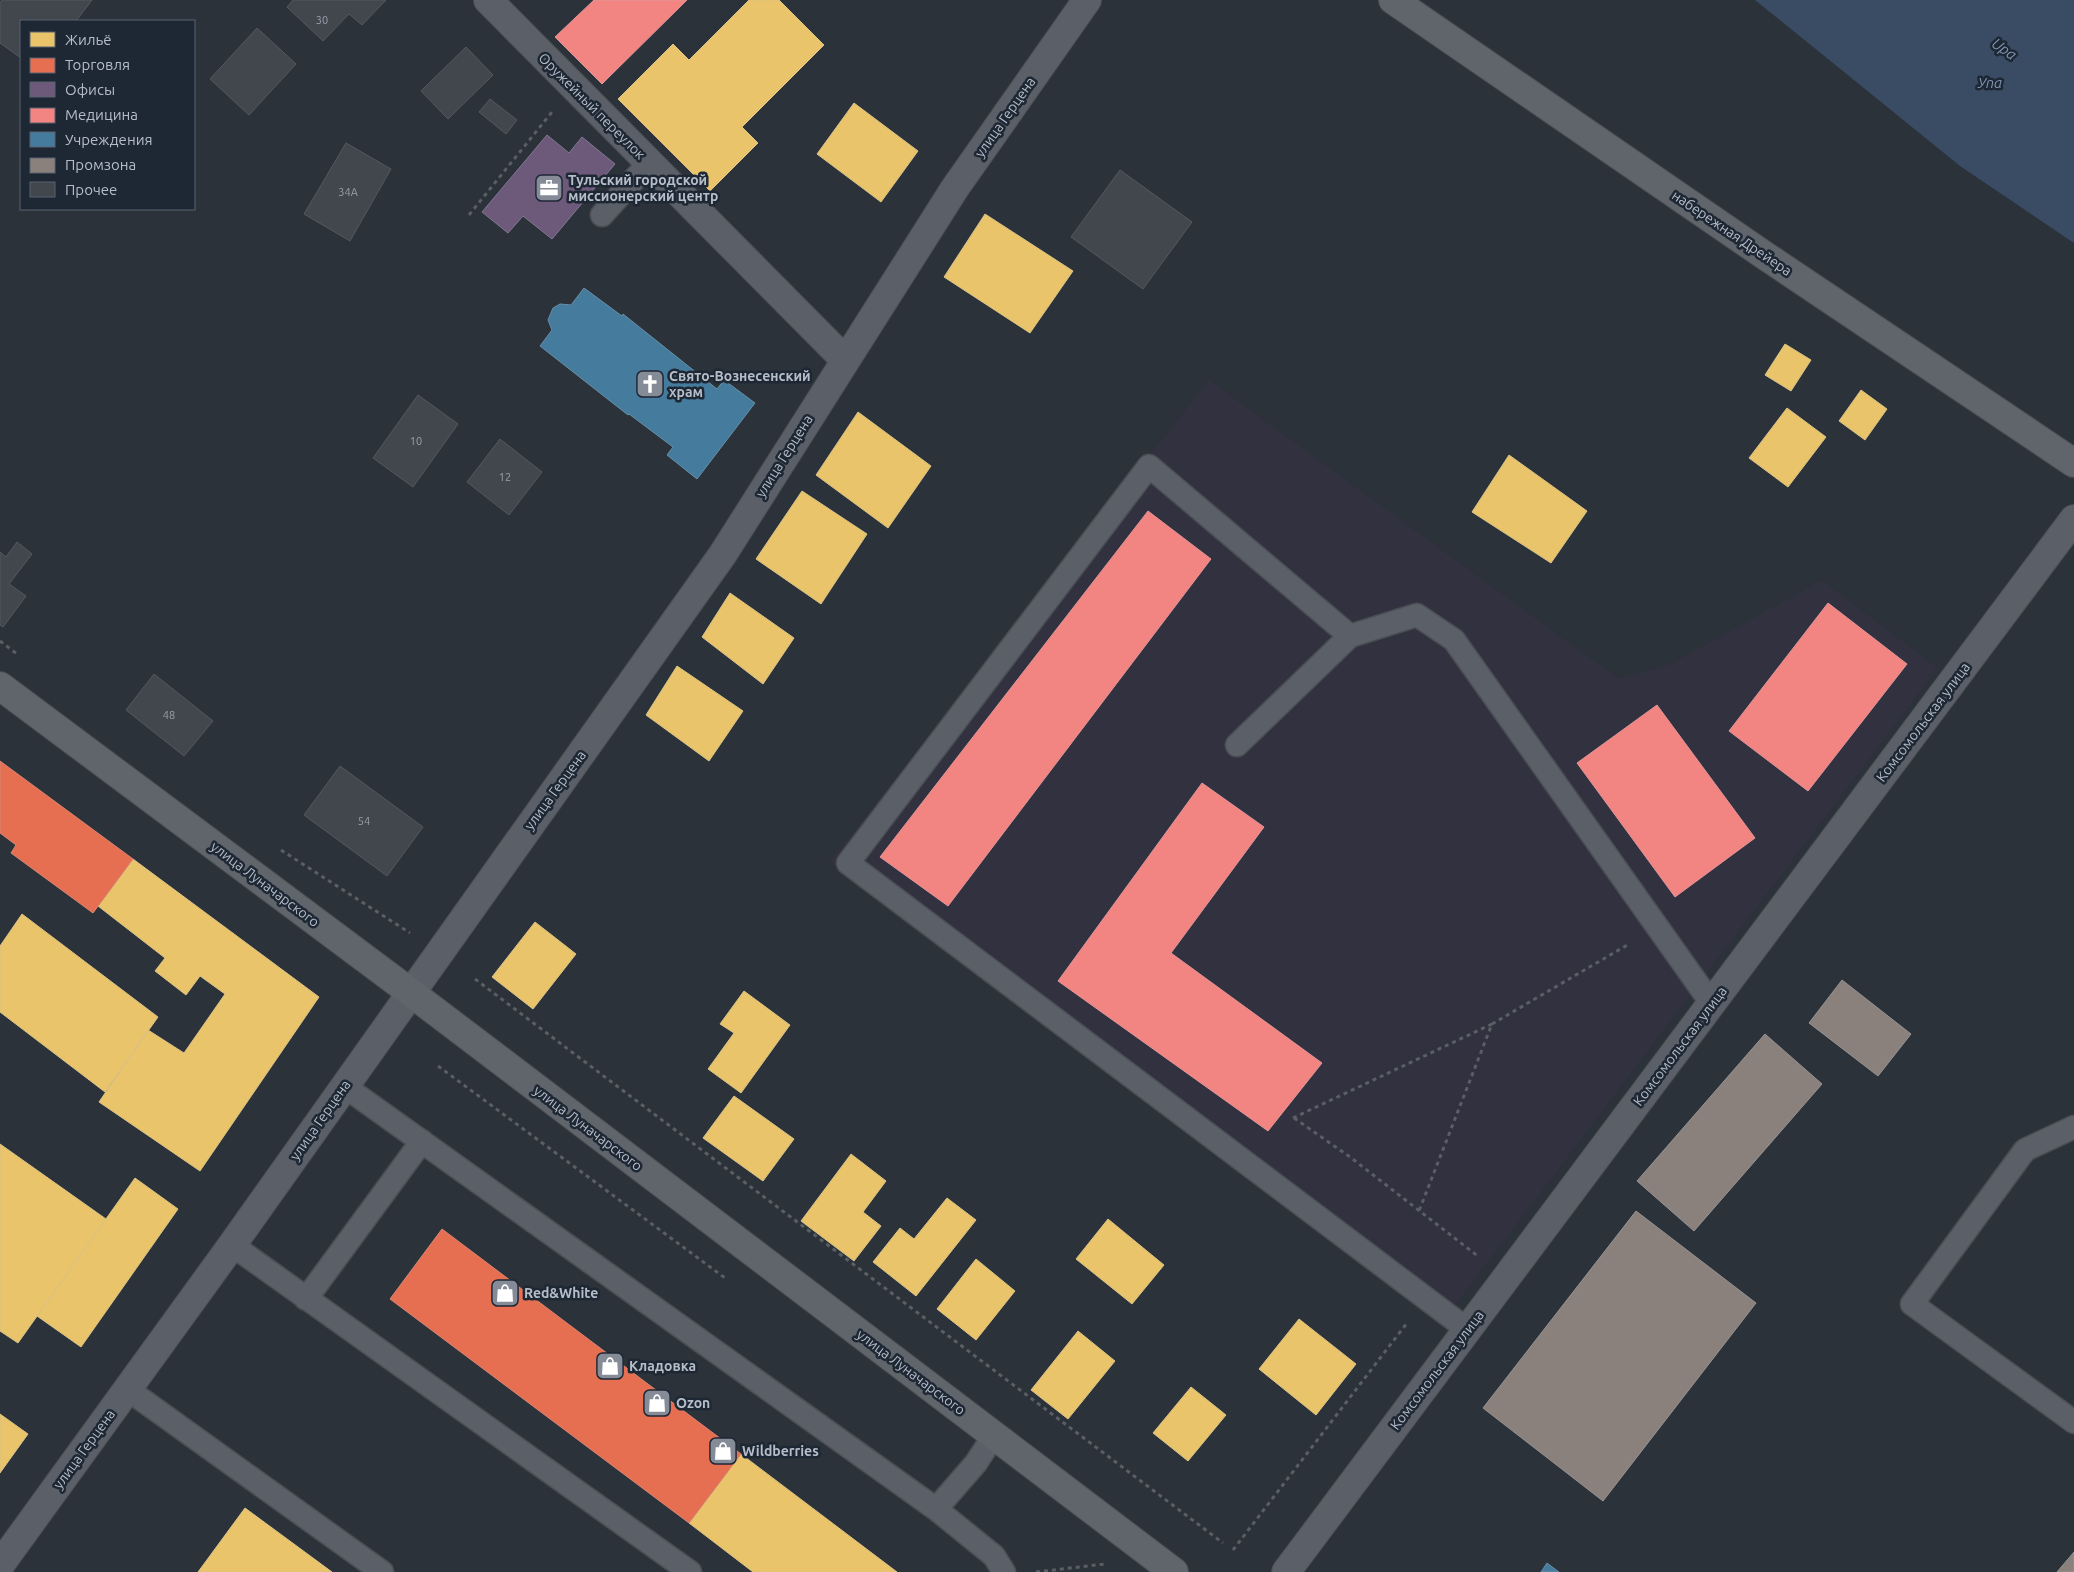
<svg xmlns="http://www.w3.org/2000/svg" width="2074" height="1572" font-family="Ubuntu,sans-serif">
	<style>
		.medical { fill: #32313f }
		.water { fill: #3a4b64 }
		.homes { fill: #e9c46a; stroke: #d9c286 }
		.shops { fill: #e76f51; stroke: #d88675 }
		.offices { fill: #6d597a; stroke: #837792 }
		.health { fill: #f28482; stroke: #e09597 }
		.public { fill: #457b9d; stroke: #678faa }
		.industry { fill: #8a817c; stroke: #979393 }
		.building { fill: #42474e; stroke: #535961 }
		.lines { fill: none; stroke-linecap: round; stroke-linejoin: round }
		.service-casing { stroke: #494e53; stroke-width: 25 }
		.minor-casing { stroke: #494e53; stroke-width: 30 }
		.secondary-casing { stroke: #494e53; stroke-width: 30 }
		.path { stroke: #595f64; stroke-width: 3; stroke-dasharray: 4 4; stroke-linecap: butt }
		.service { stroke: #5b5f67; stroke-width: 22 }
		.minor { stroke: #5b5f67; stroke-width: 28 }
		.secondary { stroke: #60646b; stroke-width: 28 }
		.labels { text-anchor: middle; stroke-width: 5; stroke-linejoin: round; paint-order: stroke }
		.number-label { font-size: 11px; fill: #98a0aa }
		.street-label { font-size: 14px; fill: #b5bdc9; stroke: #1e2734 }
		.poi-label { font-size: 14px; font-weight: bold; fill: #b5bdc9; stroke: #1e2734; text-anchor: start }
		.water-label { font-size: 15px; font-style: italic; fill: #7d94b1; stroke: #1e2734 }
	</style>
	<rect width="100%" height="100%" fill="#2b3239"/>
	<path class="medical" d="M1209,380L1619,679L1669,665L1822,580L1938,668L1441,1324L829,862Z"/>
	<path class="water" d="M1755,0H2074V243L1960,166Z"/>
	<path class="homes" d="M749,0H779L824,45L742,127L758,143L710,191L618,99L673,44L689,60Z
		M854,103L918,151L881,202L817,154Z
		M985,214L1073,271L1030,333L944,277Z
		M1785,344L1811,360L1791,391L1765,375Z
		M1861,390L1887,409L1865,440L1839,421Z
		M1787,408L1826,437L1788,487L1749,458Z
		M858,412L931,466L888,528L816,475Z
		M1509,455L1587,511L1551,563L1472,512Z
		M802,491L867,534L821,604L756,559Z
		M730,593L794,638L763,684L702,637Z
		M677,666L743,711L709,761L646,715Z
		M133,859L319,997L200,1171L99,1102L148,1030L184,1053L225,994L200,976L186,995L155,971L165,958L98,906Z
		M22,914L158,1017L105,1092L0,1012V946Z
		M535,922L576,954L533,1009L492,977Z
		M744,991L790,1025L741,1093L708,1069L734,1033L720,1024Z
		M734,1096L794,1139L763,1181L703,1138Z
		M0,1144L106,1219L18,1343L0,1331Z
		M851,1154L886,1181L863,1212L881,1226L854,1261L801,1221Z
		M135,1178L178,1209L81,1347L37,1316Z
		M947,1198L976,1220L916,1296L873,1262L900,1228L914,1239Z
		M1108,1219L1164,1265L1132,1304L1076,1259Z
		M976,1259L1015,1291L976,1340L937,1309Z
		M1299,1319L1356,1364L1316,1415L1259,1369Z
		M1078,1331L1115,1361L1068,1419L1031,1390Z
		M1191,1387L1226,1415L1188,1461L1153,1433Z
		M0,1414L28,1434L0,1473Z
		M741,1454L897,1572H753L689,1523Z
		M245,1508L332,1572H198Z"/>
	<path class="shops" d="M0,761L133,859L93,913L11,853L16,845L0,833Z
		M442,1229L741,1454L689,1523L390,1299Z"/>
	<path class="offices" d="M547,135L569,153L582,137L615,164L552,239L523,216L508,233L482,212Z"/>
	<path class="health" d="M594,0H687L602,84L555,37Z
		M1148,511L1211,559L948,906L880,857Z
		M1828,603L1907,664L1808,791L1729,731Z
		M1657,705L1755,838L1675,897L1577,763Z
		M1202,783L1264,827L1171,953L1322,1063L1268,1131L1058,981Z"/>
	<path class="public" d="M584,288L622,316L623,314L717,389L724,380L755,403L697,479L667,455L673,447L629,414L628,415L540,346L552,330L548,320L553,308L560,304L571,305Z
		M1547,1563L1559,1572H1541Z"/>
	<path class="industry" d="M1842,980L1911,1034L1878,1076L1809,1023Z
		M1765,1034L1822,1084L1694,1231L1637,1181Z
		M1636,1211L1756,1303L1603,1501L1483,1408Z
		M2074,1552V1572H2057Z"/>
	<path class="building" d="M2,0H92L76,21H21V58L0,43V3Z
		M293,0H386L362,25L349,14L323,41L287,7Z
		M257,28L296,64L249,115L210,79Z
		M466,47L493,75L448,119L421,91Z
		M490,99L517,120L506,134L479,112Z
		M346,143L391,169L350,241L304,214Z
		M1120,170L1192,222L1143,289L1071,237Z
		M418,395L458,424L413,487L373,458Z
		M500,439L542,472L509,515L467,482Z
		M17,542L32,554L9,584L26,596L3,627L0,625V552L6,557Z
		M154,674L213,721L184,756L126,710Z
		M340,766L423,827L387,876L304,815Z"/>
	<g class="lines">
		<defs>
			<path id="service" d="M602,215L649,163
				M1350,636L1149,466L848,863L1468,1330
				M1237,745L1350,636L1417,615L1454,640L1712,1004
				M344,1086L936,1509
				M2074,1127L2025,1150L1912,1304L2074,1422
				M232,1245L690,1572
				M306,1299L422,1141
				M127,1389L382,1572
				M994,1435L976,1463L936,1509L994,1556L1004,1572"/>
			<path id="minor" d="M488,0L845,360
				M0,1565L232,1245L723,554L955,188L1087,0
				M1286,1572L2074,519"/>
			<path id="secondary" d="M1393,0L1764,255L2074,463
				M0,686L410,992L1174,1572"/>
		</defs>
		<use href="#service" class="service-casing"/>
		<use href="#minor" class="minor-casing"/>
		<use href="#secondary" class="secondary-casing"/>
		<path class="path" d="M469,215L552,112
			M0,641L17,654
			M281,850L410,933
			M475,979L1223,1543
			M1492,1024L1629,944
			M438,1066L725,1278
			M1293,1118L1492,1024L1419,1211
			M1294,1118L1350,1157L1479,1257
			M1233,1550L1407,1323
			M1036,1572L1105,1564"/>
		<use href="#service" class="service"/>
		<use href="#minor" class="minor"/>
		<use href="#secondary" class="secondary"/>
	</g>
	<defs>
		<symbol id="office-square" viewBox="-11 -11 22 22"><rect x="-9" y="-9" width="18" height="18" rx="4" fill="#858c97" stroke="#1e2734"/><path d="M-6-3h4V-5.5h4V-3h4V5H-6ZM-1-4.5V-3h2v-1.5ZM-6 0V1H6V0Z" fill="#fff"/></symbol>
		<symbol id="church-square" viewBox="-11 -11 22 22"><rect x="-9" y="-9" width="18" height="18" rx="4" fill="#858c97" stroke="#1e2734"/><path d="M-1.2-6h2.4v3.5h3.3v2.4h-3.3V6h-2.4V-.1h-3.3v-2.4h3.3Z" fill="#fff"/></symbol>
		<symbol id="shop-square" viewBox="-11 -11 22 22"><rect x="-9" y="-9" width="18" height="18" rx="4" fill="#858c97" stroke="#1e2734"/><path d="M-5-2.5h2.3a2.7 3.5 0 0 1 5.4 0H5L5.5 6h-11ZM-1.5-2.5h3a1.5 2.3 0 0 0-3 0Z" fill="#fff"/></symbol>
	</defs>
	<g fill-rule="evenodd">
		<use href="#office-square" x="533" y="172" width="32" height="32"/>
		<use href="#church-square" x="634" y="368" width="32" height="32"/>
		<use href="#shop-square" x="489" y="1277" width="32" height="32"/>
		<use href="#shop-square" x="594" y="1350" width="32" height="32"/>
		<use href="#shop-square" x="641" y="1387" width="32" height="32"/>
		<use href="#shop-square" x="707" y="1435" width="32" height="32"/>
	</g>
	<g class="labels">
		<g class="number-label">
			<text x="322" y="24">30</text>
			<text x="348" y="196">34А</text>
			<text x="416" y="445">10</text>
			<text x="505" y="481">12</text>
			<text x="169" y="719">48</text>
			<text x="364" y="825">54</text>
		</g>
		<g class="street-label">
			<text transform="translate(592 106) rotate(45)" y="5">Оружейный переулок</text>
			<text transform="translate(1005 117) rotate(-55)" y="5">улица Герцена</text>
			<text transform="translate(1732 233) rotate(34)" y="5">набережная Дрейера</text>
			<text transform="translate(784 456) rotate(-58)" y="5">улица Герцена</text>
			<text transform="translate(1923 722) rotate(-53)" y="5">Комсомольская улица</text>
			<text transform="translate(555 790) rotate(-54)" y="5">улица Герцена</text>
			<text transform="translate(265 884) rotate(37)" y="5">улица Луначарского</text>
			<text transform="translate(1680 1046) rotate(-53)" y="5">Комсомольская улица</text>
			<text transform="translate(320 1120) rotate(-55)" y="5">улица Герцена</text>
			<text transform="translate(588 1128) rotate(37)" y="5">улица Луначарского</text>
			<text transform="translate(1437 1370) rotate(-53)" y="5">Комсомольская улица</text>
			<text transform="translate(911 1372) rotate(37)" y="5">улица Луначарского</text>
			<text transform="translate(84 1449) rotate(-54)" y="5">улица Герцена</text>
		</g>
		<g class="poi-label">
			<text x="568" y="185">Тульский городской<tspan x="568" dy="16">миссионерский центр</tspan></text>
			<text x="669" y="381">Свято-Вознесенский<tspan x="669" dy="16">храм</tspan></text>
			<text x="524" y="1298">Red&amp;White</text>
			<text x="629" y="1371">Кладовка</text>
			<text x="676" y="1408">Ozon</text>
			<text x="742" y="1456">Wildberries</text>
		</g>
		<g class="water-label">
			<text transform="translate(2004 49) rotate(35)" y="5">Upa</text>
			<text x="1990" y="88">Упа</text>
		</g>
	</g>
	<rect x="20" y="20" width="175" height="190" fill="#1e2734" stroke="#5a6370"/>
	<rect x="30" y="32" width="25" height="15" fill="#e9c46a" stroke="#5a6370"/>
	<text x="65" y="45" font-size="15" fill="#b5bdc9">Жильё</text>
	<rect x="30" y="58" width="25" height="15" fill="#e76f51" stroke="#5a6370"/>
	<text x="65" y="70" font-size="15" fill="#b5bdc9">Торговля</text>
	<rect x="30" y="82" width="25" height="15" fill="#6d597a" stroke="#5a6370"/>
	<text x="65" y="95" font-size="15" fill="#b5bdc9">Офисы</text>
	<rect x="30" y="108" width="25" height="15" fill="#f28482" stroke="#5a6370"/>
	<text x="65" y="120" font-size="15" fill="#b5bdc9">Медицина</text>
	<rect x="30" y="132" width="25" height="15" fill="#457b9d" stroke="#5a6370"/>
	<text x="65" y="145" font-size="15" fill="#b5bdc9">Учреждения</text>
	<rect x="30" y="158" width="25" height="15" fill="#8a817c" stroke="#5a6370"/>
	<text x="65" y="170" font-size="15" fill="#b5bdc9">Промзона</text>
	<rect x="30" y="182" width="25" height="15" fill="#42474e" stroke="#5a6370"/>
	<text x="65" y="195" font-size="15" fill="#b5bdc9">Прочее</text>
</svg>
